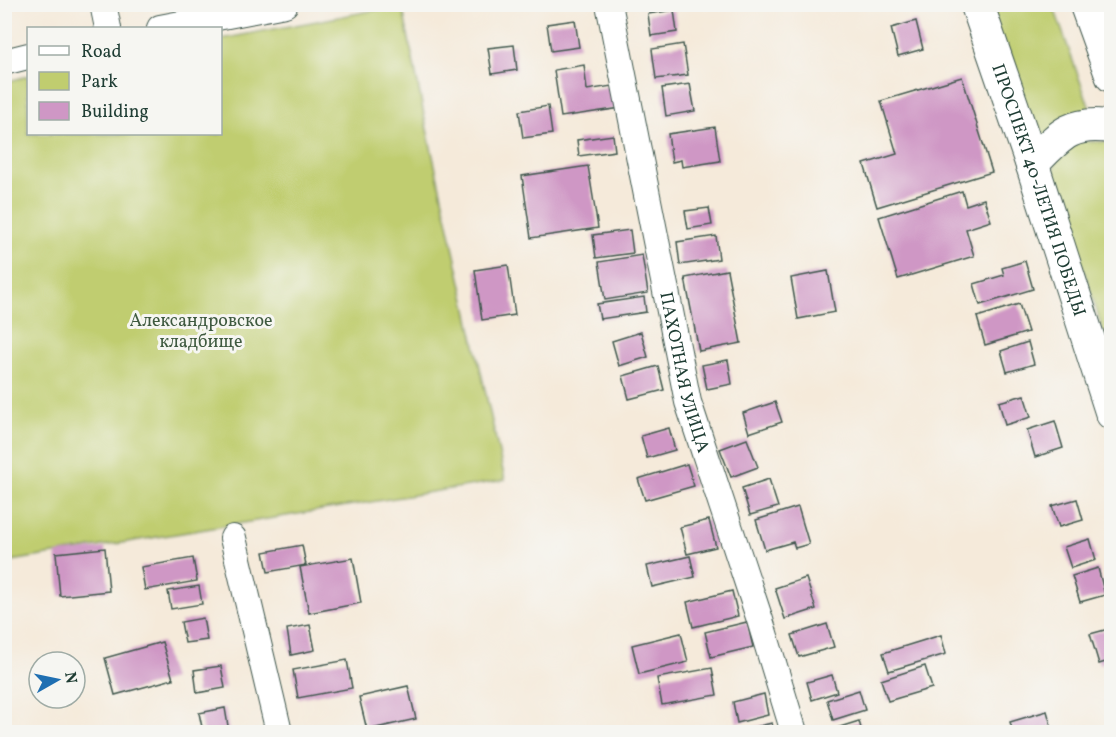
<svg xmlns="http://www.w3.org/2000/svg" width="1116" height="737" font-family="Vollkorn,serif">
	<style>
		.green { fill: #c0cd6f; stroke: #708552; stroke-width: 1.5 }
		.building { fill: #cf97c5 }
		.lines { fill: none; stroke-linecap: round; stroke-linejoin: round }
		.street-casing { stroke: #3f574d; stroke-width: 28 }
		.secondary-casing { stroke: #3f574d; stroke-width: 35 }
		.street { stroke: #fff; stroke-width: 26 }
		.secondary { stroke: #fff; stroke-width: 33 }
		.labels { text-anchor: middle; stroke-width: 6; stroke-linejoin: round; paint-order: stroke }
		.street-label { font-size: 18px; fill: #1f3d34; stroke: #f6f6f2 }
		.park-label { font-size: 18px; fill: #3f5a40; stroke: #f6f6f2 }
	</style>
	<rect width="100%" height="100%" fill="#f6f6f2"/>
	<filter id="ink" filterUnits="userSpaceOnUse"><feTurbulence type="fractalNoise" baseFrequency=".0167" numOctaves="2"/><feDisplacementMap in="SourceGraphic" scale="12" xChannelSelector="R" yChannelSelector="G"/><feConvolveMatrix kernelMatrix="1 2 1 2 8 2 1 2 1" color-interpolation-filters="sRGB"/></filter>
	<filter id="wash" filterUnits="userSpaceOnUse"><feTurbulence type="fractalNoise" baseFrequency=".008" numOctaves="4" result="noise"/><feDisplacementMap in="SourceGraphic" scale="24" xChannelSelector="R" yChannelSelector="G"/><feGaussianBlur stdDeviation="1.35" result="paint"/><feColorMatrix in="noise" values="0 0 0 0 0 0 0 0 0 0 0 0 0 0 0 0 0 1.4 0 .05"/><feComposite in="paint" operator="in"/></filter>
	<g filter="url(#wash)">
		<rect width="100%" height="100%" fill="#f5eada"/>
		<path class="green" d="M402,5L426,125L505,480L5,562V82L28,76V134H220L221,39Z
			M984,5H1053L1095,123L1032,147Z
			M1078,141L1111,142V357L1053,171L1057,157Z"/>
		<g id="blocks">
			<path class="building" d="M674,10L677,32L651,36L648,14Z
				M575,20L579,47L551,51L547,24Z
				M916,21L923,49L898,56L891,28Z
				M683,44L688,75L656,79L652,49Z
				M514,45L517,70L492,74L488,48Z
				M584,65L587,90L618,85L621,108L561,117L554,70Z
				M962,77L992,172L877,207L864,164L897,154L881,101Z
				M690,84L695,111L666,116L662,88Z
				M548,106L552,134L523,138L519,111Z
				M715,127L720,161L682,167L681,160L672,162L668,134Z
				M613,135L615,151L579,156L577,140Z
				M588,166L598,228L531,238L522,176Z
				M962,191L966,205L984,199L991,221L966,229L974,256L898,279L879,217Z
				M709,208L712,225L688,229L685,211Z
				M630,230L633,253L596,258L593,235Z
				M716,236L719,259L680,265L677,242Z
				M642,255L648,293L605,300L599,262Z
				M1025,261L1033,289L980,305L974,284L1004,275L1002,268Z
				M508,265L515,315L482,320L475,270Z
				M727,270L741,343L699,351L685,278Z
				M828,271L835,312L798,319L791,278Z
				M644,297L646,312L600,319L597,304Z
				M1019,304L1028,332L985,345L977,317Z
				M641,332L648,357L619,366L612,341Z
				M1028,342L1034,364L1007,372L1001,351Z
				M728,360L732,384L707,389L702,365Z
				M658,366L664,390L629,399L623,376Z
				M1024,395L1031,417L1005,425L999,402Z
				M775,402L782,422L749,433L743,413Z
				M1055,421L1063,448L1035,457L1027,430Z
				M669,428L675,450L647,458L641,436Z
				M747,439L758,467L731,477L720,449Z
				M687,464L694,486L645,500L638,479Z
				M769,479L778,507L750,515L742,488Z
				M1077,499L1083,520L1059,527L1052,506Z
				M798,507L809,544L795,548L793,542L765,550L756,520Z
				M709,520L716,547L687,554L680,527Z
				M1090,539L1096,560L1071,568L1064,547Z
				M302,545L306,565L268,572L264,552Z
				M105,548L109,591L60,596L56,553Z
				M690,556L695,577L652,587L647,566Z
				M193,558L197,581L145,590L141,567Z
				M353,558L361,603L309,613L300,567Z
				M1098,568L1105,595L1080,602L1072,576Z
				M806,578L816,609L785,619L775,588Z
				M199,586L202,604L171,609L168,591Z
				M732,591L738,616L693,627L687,602Z
				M203,618L207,640L185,643L181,622Z
				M747,622L753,647L711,657L705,632Z
				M827,624L834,647L799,657L792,635Z
				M310,625L315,650L291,655L287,629Z
				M1112,628V660L1099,664L1090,634Z
				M681,633L688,662L639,674L632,645Z
				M941,635L946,654L889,671L883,653Z
				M162,642L173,679L115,695L105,658Z
				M347,660L352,688L298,698L293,670Z
				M221,666L225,688L197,693L194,670Z
				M925,666L932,688L888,701L881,680Z
				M712,668L717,695L662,705L657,678Z
				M832,675L837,692L812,700L807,682Z
				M408,686L416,719L367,730L359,697Z
				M859,690L865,710L833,720L827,700Z
				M764,694L768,715L737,723L733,702Z
				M225,708L229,732H203L199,713Z
				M1047,711L1053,732H1013L1010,722Z
				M859,721L862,732H828L827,731Z
				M772,723L774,732H744L743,730Z"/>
		</g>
	</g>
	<g filter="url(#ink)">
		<use href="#blocks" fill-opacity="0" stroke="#3f574d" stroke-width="1.5"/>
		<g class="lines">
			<defs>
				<g id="street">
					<path d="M103,4L108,28"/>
					<path id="s1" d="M609,4L688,402L760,620L794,732"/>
					<path d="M160,28L285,4"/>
					<path d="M4,62L28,56"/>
					<path d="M233,538L279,732"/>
				</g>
				<g id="secondary">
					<path id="s2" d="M977,4L1032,164L1112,413"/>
					<path d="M1086,4L1112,76"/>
					<path d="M1032,164C1059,136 1071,120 1112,127"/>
				</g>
			</defs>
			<use href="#street" class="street-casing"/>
			<use href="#secondary" class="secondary-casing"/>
			<use href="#street" class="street"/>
			<use href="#secondary" class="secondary"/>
		</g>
	</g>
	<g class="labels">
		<g class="street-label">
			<text dy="6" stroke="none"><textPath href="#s2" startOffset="196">ПРОСПЕКТ 40-ЛЕТИЯ ПОБЕДЫ</textPath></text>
			<text dy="6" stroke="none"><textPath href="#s1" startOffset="376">ПАХОТНАЯ УЛИЦА</textPath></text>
		</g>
		<g class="park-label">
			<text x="201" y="326">Александровское<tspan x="201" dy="21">кладбище</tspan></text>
		</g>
	</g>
	<rect width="1116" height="737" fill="none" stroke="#f6f6f2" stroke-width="24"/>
	<rect x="27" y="27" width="195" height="108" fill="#f6f6f2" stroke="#a0aca6" stroke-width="1.5"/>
	<rect x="39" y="46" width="30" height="9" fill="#ffffff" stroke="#a0aca6" stroke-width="1.5"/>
	<text x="81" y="57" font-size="18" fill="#1f3d34">Road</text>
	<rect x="39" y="72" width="30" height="18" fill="#c0cd6f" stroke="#a0aca6" stroke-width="1.5"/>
	<text x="81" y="87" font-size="18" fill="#1f3d34">Park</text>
	<rect x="39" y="102" width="30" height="18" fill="#cf97c5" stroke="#a0aca6" stroke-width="1.5"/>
	<text x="81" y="117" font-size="18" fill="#1f3d34">Building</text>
	<g transform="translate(57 680) rotate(81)"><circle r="28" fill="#f6f6f2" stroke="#a0aca6" stroke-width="1.5"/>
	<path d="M0-4.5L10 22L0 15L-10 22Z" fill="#1f6fb2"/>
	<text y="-9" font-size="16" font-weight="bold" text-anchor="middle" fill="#1f3d34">N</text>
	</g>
</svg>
